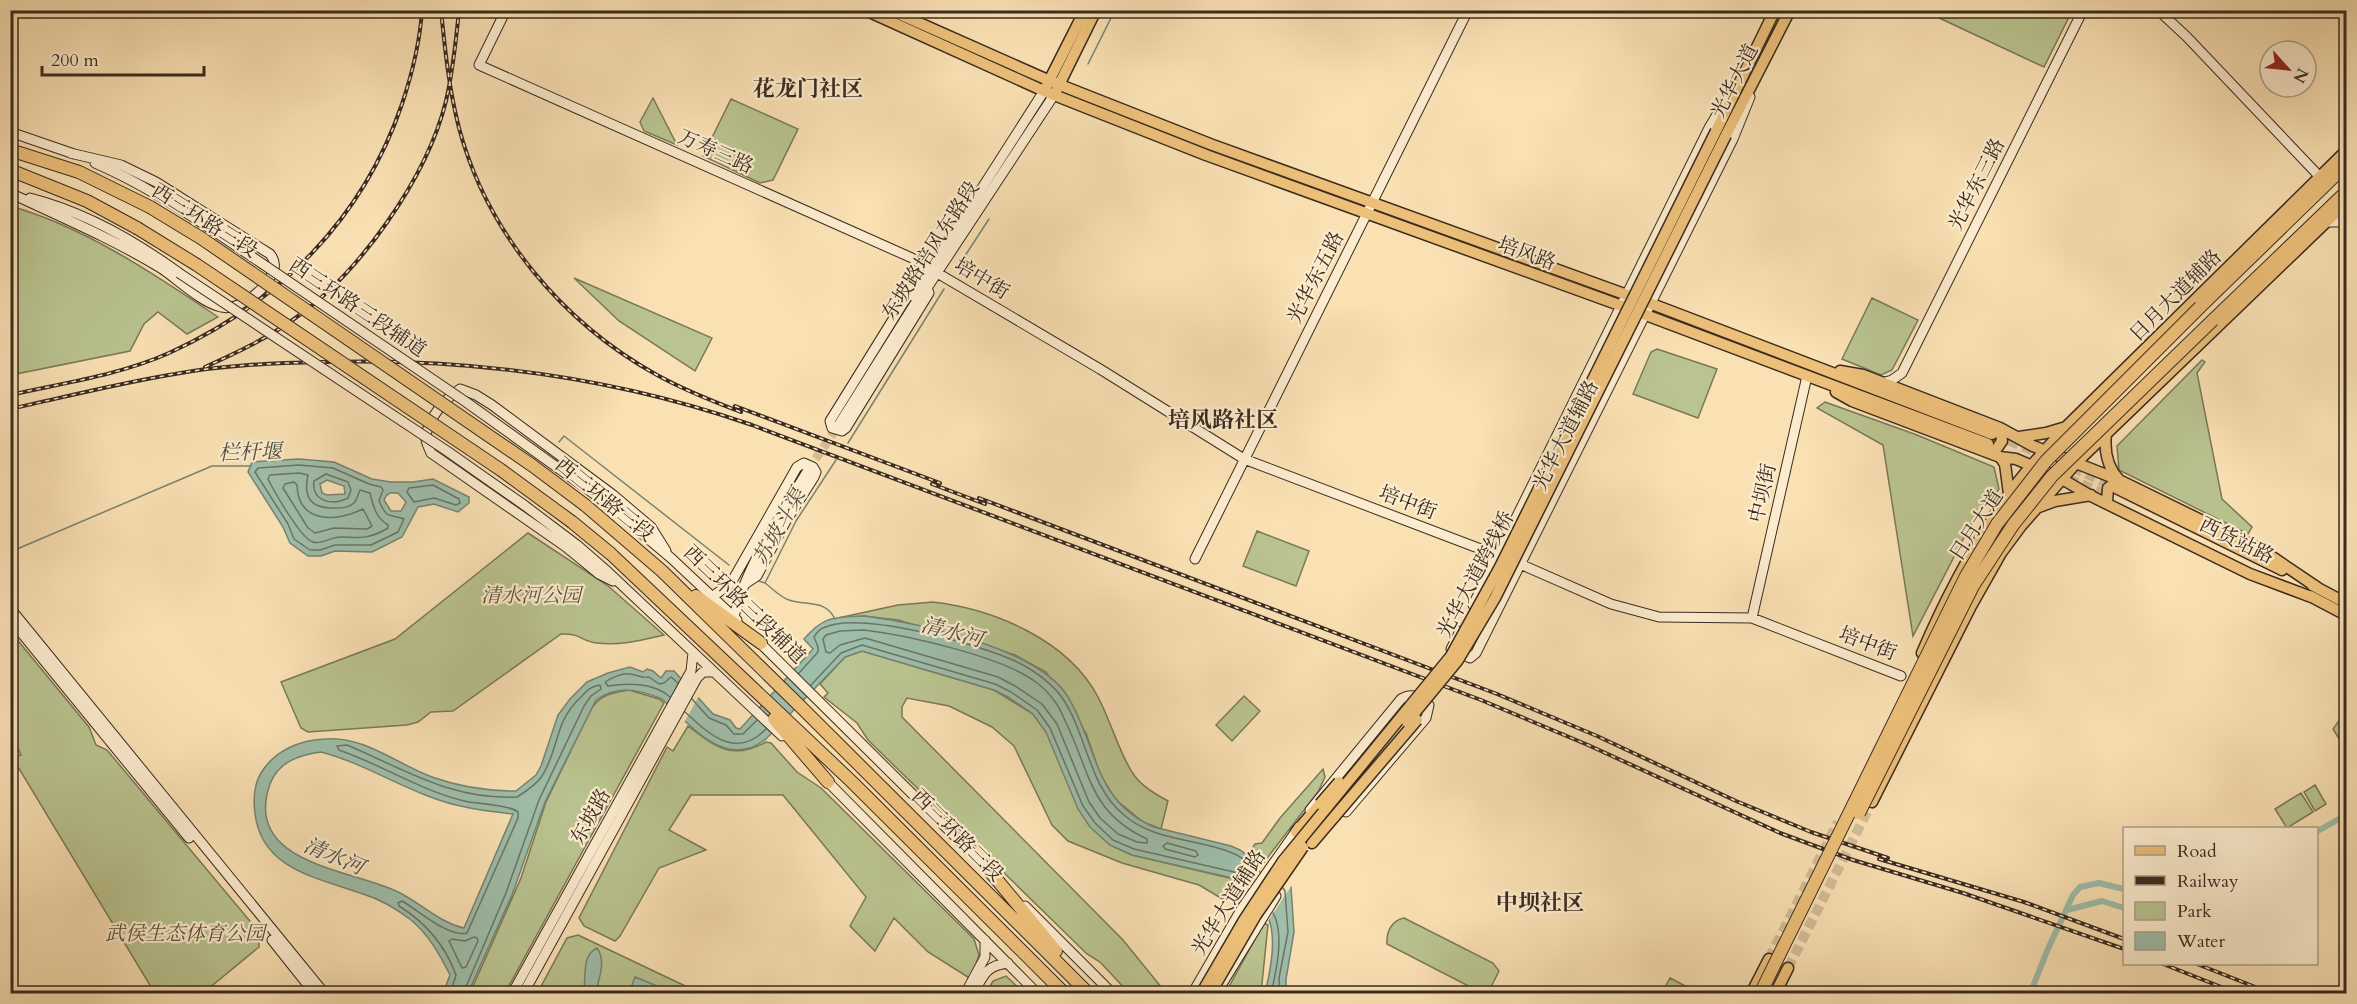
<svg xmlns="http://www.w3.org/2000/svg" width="2357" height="1004" font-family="Cardo,'Noto Serif SC',serif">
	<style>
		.green { fill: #bac490; stroke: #7a7858; stroke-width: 1.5 }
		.water { fill: #9ebeaa; stroke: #768373; stroke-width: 1.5; fill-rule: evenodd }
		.pier { fill: #fae1b4 }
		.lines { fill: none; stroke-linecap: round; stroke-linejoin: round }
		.shore { stroke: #6c7465; stroke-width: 1.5 }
		.stream { stroke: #768373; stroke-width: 1.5 }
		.canal { stroke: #9ebeaa; stroke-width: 6 }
		.secondary-tunnel { stroke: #d4bd96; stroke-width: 9; stroke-dasharray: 9 4.5; stroke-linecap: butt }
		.primary-tunnel { stroke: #d4bd96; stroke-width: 10; stroke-dasharray: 10 5; stroke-linecap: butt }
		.secondary-casing { stroke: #3a2b20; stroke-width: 11 }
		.primary-casing { stroke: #3a2b20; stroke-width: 13 }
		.highway-casing { stroke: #3a2b20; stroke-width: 14 }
		.secondary { stroke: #fcecce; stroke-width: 9 }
		.primary { stroke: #edc07a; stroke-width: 10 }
		.highway { stroke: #edc07a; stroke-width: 12 }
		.rail-casing { stroke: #3a2b20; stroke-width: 4 }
		.rail { stroke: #fcecce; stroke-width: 1.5; stroke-dasharray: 4.5; stroke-linecap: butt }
		.secondary-bridge-casing { stroke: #3a2b20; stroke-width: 11; stroke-linecap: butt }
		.primary-bridge-casing { stroke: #3a2b20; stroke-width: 13; stroke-linecap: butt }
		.highway-bridge-casing { stroke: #3a2b20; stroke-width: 14; stroke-linecap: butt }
		.secondary-bridge { stroke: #fcecce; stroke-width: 9 }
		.primary-bridge { stroke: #edc07a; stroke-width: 10 }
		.highway-bridge { stroke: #edc07a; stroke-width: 12 }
		.labels { text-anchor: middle; stroke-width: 4.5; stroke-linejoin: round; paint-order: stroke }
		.street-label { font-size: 20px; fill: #3a2b20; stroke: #fcecce }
		.park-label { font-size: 20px; font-style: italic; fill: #5a513c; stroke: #fcecce }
		.water-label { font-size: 21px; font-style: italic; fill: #535042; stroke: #fcecce }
		.quarter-label { font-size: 22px; font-weight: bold; fill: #3a2b20; stroke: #fcecce }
	</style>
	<rect width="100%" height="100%" fill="#fae1b4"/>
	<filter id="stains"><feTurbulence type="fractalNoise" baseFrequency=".00333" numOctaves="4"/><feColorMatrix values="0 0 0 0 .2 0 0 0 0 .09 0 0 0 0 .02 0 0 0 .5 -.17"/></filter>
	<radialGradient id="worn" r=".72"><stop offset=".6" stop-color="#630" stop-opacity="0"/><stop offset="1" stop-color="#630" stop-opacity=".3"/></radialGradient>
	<path class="green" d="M1937,11V10L2072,11L2044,67L1935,16Z
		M653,98L677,145L644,131L640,122Z
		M731,99L798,129L773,180L760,183L703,156Z
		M10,206C83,226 156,275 218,317L187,334L158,312L144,324L130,351L11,375Z
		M574,278L712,338L695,371L619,321Z
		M1872,298L1918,320L1892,370L1881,375L1842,359Z
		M1657,349L1717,369L1698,418L1633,394L1651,352Z
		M2202,360L2205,362L2197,373L2222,499L2252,527L2248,534L2119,470L2117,446Z
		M1825,402L1917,435L1994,467L1999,489L1970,526L1913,636L1883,445L1817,408Z
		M1257,531L1309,551L1296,586L1243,566Z
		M528,533L607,585L664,635C642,640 619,646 597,643C582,642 581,633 561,634L453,711L431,712L418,722L407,725L308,732L301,728L281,682L395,639Z
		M933,602C994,609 1068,640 1098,697C1110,719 1123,764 1138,780C1146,789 1157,795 1168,801L1161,829L1143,822L1115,799L1100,774L1086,733L1046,672L1015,655L898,620L864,616L838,618L898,605Z
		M10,631L89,727L96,745L107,750L259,932V947L203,993H165L151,987L12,757L21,755L11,732Z
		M862,651L994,690L1033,714L1046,732L1110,845L1132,855L1233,879L1255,844L1262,843L1280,818L1323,769L1325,777L1318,792L1264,862L1242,897L1229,889L1226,901L1199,885L1122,863L1068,841L1052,825L1014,746L992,727L949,706L907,698L902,707V717L1123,940L1166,993H1129L1100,962L1087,954L868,740L857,723L824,697L828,693L820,684L845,657Z
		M629,690L659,699L664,703L505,993H470L521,878L546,802L591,709C601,694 612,693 629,690Z
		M1244,696L1260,711L1232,741L1216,725Z
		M2346,711V750L2333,729Z
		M688,726C716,747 731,761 766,742L771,743L797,772L821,788L974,939L979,955L971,979L928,952L894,918L875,951L850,926L866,897L783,795H691L669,830L706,850L659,868L620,936L615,941L584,926L579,918L667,747L673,751Z
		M2315,785L2326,804L2315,811L2304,792Z
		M2301,793L2313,812L2287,828L2275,809Z
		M1404,918L1493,963L1499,971L1489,991H1478L1387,944C1386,932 1392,920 1404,918Z
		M1264,923L1268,925L1261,993L1225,994Z
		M578,935L700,993L537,994L567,938Z
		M1006,976L1024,993H986L993,981Z
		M1670,978L1693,990L1691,993H1662Z"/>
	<path class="water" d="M299,459L334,462L372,479L391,482H413L433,479L469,497V503L458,512L434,504L418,507L402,537L372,552L335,551L321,556H308L290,543L283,527L248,472L252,462ZM327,480L344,486L345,494L327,495L322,493L320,484ZM390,493H398L406,502L401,511H391L384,500L386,496Z
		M864,616C919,623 1038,648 1068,697C1098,746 1093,801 1154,827L1231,846L1240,850L1291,887L1294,932L1286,979V993H1265C1270,973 1277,941 1269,920C1265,907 1243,887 1232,878L1132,855L1110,845L1090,827L1078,809L1046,732L1033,714L1008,697L994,690L862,651L845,657L766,739C761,742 755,747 749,748C715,759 684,719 662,699C638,689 618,685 596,700L545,802L512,895L468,993H443L450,975C440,955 429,935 411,920C398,910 379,899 363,894C319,878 261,870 255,813C253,799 254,785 261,773C275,750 300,740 326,739C364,736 397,764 432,777C460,787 486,791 516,791L536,775L541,766L558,715L570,699L587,682L608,673L630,667L643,672L647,669L653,671L661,678L666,671H674L713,714L730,720L736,728L740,729L813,649L804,639C825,615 833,618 864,616ZM321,752C359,762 391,782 428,796C455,807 484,811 513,814L464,928C438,922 420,902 396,891C349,869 242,863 270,784C278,762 299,755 321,752Z
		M597,948C607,962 598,979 596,993H589L584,989C586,974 582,955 597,948Z
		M635,977L662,988L667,993H629Z"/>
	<path class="pier" d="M683,675L700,694L684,723L666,706Z
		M1250,854L1292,885L1268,921L1234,883Z"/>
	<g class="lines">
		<path class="shore" d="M299,465L333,468L369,484L381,487L383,490L379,501C388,521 389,513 404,519L398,532L371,545H335L320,550H310L294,539L288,524L255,472L258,468Z
			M299,473L308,475C303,498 311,509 335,508C342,508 349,508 354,503C357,500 358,494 360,490L370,493C373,505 375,517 388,525V528C370,539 360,538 340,537C331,537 321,545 313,542C301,539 274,491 268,479L270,475Z
			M326,474L348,482L351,490L348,498C333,506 311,502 314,481Z
			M294,482L297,485C298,524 337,522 363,509L372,526L367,529L334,528L315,533L308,528L283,488L285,484Z
			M433,485L459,499L460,503L456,505L434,498L414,502L407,492L409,488Z
			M864,630C906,635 1005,657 1037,683C1044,688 1051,696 1056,703C1061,710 1064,719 1068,727C1091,776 1091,813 1147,839V843L1137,842L1118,834L1100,818L1089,802L1057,724L1042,704L1015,686L998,677L865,638L840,645L830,653L826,652L823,639L826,635L840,631Z
			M799,673L818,652V647L814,637C816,634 819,629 823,628C860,610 976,644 1013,660C1032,669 1051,682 1063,699C1088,737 1088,785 1124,815C1154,841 1194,838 1230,852C1241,856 1251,864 1260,872
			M811,685L841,653L862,645L995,684L1011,692L1037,710L1050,728L1083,806L1095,823L1113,840L1134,849L1234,872L1250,886
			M670,697C653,682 628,683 608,686L605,682C611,678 622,673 629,674C637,674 641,679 649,677L659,684L664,683L671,677L678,683
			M692,699L709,718L726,725L734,734H743L757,720
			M685,712C710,735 736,760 766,729
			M1167,843L1196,851L1198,855L1195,857L1165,849L1163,846Z
			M474,937L477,938L478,941L466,967L462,968L449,941L452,939L465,941Z
			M450,994L456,975C445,945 425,922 399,906L398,903L402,901C418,910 449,938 467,933L518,818V812C511,805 477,804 464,801C420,790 382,765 339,750L337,746L347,745C406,770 451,800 517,797C525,792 537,784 542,776C560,748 553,723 581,697C587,691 591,686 600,685L601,689L591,696L584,706L539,800L506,893L463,994
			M1271,994C1276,972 1285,934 1273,913
			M1280,994L1279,978L1288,932L1285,891L1283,888"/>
		<path class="stream" d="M1088,64L1115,10
			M961,262L989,219
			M559,442L564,436L729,565
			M848,443L944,289
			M10,552L212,466H251
			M759,581L765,583
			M835,619C825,599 807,606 789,600C780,597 773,589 765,583L796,521L836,460"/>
		<path class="canal" d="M2316,832L2346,815
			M2067,910L2102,901L2124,908
			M2030,994L2047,951L2073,895L2080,887L2099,883L2124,889"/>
		<path class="secondary-tunnel" d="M808,470L838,426"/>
		<path class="primary-tunnel" d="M1995,435L2034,451
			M2073,467L2116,488
			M2068,479L2112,497
			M1769,959L1838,822
			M1788,968L1872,802"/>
		<defs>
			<path id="secondary" d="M506,10L479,65L912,258L1100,369L1244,459L1520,564L1611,604L1659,617L1752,618L1901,676
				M2158,10L2187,37L2320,177
				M10,132L74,154
				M95,163C139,182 178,207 217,233
				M10,193C61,217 111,238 159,267C177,278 200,302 221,307C236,311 259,294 267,282C274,272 278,264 270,254L156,182L121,165L70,153
				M30,198C85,212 134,240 179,273
				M2327,222H2346
				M913,287L830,421L832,428L842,431L846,428L929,293L927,288
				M913,296L1044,91
				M1882,383L1892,380L1902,373L2083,10
				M838,426L923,291L927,288L1054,95
				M597,496L671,558L737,620
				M524,505L577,545L608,572L782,736
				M1195,559L1468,10
				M613,581L599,574L566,547L431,453C429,448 426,443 426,439C426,420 445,399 460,389L476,395L492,405L612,494L651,527L666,551
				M716,594L731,583L797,467L804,463L813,467L816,472L814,477L786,521L757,576L745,584
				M1473,605L1709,128L1732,89
				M10,608L325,994
				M734,617C745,568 782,513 808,470
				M1752,618L1807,376
				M10,619L189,838
				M1460,631L1451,649L1470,658L1476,653L1733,139L1750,97
				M757,640L992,873
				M824,778L1038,994
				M1310,810L1401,699C1412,692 1420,697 1429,705L1426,718L1346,812
				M1025,906L1113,994
				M272,940L315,994
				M1222,984L1276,896
				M512,994L691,671L693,653
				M523,994L697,678L703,672H714
				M965,994L985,957V940
				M973,994C984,975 985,966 1008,963
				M1192,994L1242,908L1299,827"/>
			<path id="primary" d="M865,10L1044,91L1206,155L1622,306L1988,444
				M890,10L1050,81L1210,144L1652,304L1992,434
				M1047,85L1085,10
				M1057,89L1096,10
				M1716,131L1775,10
				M1726,135L1790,10
				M1840,371L1863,375L2000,428L2033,446L2119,480L2262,550L2318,588
				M1836,392L1852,401L2000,457L2016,459L2062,479L2091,496L2250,574L2314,598
				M2106,434C2104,451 2108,468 2119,480L2108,488L2107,502
				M2019,437L2046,433L2066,427
				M1990,453L1995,451L2002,441L2000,428
				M2000,457L2005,464L2009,494
				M2116,488L2282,570
				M2039,507L2055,501L2091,495
				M2312,585L2346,603
				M2310,596L2346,615
				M1922,653C1946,597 1974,544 2009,494C2026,470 2046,449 2066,427L2346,151
				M1872,802L1971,606L2001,553L2021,526L2077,462L2346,203
				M1296,832L1320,804
				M1312,843L1335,816
				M1751,994L1769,959
				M1775,994L1788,968"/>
			<path id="highway" d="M10,150L79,172L150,207
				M10,170L87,201L137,228
				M2200,307L2346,165
				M2213,320L2346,192
				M585,505L662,571L801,707L1089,994
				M572,522L611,554L852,782L1065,994
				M696,596L761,643
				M774,719L828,782
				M988,869L1056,951"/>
		</defs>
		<use href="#secondary" class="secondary-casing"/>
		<use href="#primary" class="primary-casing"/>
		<use href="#highway" class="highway-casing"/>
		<use href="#secondary" class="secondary"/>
		<use href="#primary" class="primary"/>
		<use href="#highway" class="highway"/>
		<defs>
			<path id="rail" d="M441,10C445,50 449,89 459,128C487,233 563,323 657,375C684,390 712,401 741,412
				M205,367C236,353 266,339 294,319C359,274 427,178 446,101C453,71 456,41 459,10
				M10,395C63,383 120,375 169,353C279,303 363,219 402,104C412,74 420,42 422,10
				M735,406L940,483
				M10,409C65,397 120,383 175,374C223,365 274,363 324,362C470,358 614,377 752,425L1481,700L1588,745L1780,833L1853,860L1963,893L2124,949
				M932,484L985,504
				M979,498L1497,694L1597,736L1736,801L1811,832L1888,858
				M1879,859L2024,902L2124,939
				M2163,964L2239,994
				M2197,964L2273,994"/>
		</defs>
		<use href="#rail" class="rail-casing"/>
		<use href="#rail" class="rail"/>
		<defs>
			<path id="secondary-bridge" d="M217,233L466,402L597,496
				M179,273L447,451L524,505"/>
			<path id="primary-bridge" d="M1407,722L1458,660L1495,598L1726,135
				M1320,804L1339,782
				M1335,816L1417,720
				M1201,994L1244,920L1283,861L1451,656L1500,567L1716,131
				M1210,994L1256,915L1303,847"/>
			<path id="highway-bridge" d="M150,207L201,238L533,466L585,505
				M137,228L197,265L501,470L572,522
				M1859,813L1973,586L2013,525L2052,476L2213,320
				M1760,994L1966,576L1997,524L2046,461L2200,307"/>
		</defs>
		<use href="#secondary-bridge" class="secondary-bridge-casing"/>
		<use href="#primary-bridge" class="primary-bridge-casing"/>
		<use href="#highway-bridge" class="highway-bridge-casing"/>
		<use href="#secondary-bridge" class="secondary-bridge"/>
		<use href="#primary-bridge" class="primary-bridge"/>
		<use href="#highway-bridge" class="highway-bridge"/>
	</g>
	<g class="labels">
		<g class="street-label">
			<text transform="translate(1734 81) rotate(-63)" y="7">光华大道</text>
			<text transform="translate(716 151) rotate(24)" y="7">万寿三路</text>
			<text transform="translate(1976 184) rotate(-63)" y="7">光华东三路</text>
			<text transform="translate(205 220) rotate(32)" y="7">西三环路三段</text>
			<text transform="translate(930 250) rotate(-57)" y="7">东坡路培风东路段</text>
			<text transform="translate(1527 253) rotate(20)" y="7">培风路</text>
			<text transform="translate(1315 277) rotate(-63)" y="7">光华东五路</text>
			<text transform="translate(982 278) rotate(31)" y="7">培中街</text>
			<text transform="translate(2175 295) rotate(-45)" y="7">日月大道辅路</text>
			<text transform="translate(358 307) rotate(34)" y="7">西三环路三段辅道</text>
			<text transform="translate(1565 435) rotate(-63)" y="7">光华大道辅路</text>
			<text transform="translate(1762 493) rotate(-77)" y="7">中坝街</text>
			<text transform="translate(605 499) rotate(39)" y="7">西三环路三段</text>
			<text transform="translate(1408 502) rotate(21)" y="7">培中街</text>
			<text transform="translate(1976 525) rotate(-57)" y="7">日月大道</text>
			<text transform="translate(2237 540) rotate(26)" y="7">西货站路</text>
			<text transform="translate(1475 574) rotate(-62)" y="7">光华大道跨线桥</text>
			<text transform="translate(745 604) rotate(44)" y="7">西三环路三段辅道</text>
			<text transform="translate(1868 643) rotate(21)" y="7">培中街</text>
			<text transform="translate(590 816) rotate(-61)" y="7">东坡路</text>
			<text transform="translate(958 835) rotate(45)" y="7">西三环路三段</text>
			<text transform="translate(1228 902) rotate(-58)" y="7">光华大道辅路</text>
		</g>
		<g class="park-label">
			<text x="531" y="602">清水河公园</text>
			<text x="185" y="940">武侯生态体育公园</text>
		</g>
		<g class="water-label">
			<text transform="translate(250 452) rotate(-2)" y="7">栏杆堰</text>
			<text transform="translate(779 527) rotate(-61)" y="7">苏坡斗渠</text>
			<text transform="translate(952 632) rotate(15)" y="7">清水河</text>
			<text transform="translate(334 856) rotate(23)" y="7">清水河</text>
		</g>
		<g class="quarter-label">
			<text x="808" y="96">花龙门社区</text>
			<text x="1223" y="427">培风路社区</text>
			<text x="1540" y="910">中坝社区</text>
		</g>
	</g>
	<rect width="2357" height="1004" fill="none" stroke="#fae1b4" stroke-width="36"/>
	<rect x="12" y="12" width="2333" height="980" fill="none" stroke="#3a2b20" stroke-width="3"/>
	<rect x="18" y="18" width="2321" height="968" fill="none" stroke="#3a2b20" stroke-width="1.5"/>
	<rect x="2123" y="827" width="195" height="138" fill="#fcecce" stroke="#ae9f88" stroke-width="1.5"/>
	<rect x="2135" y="846" width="30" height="9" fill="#edc07a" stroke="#ae9f88" stroke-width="1.5"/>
	<text x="2177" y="857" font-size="18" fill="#3a2b20">Road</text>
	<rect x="2135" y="876" width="30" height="9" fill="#3a2b20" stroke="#ae9f88" stroke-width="1.5"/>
	<text x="2177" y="887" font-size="18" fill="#3a2b20">Railway</text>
	<rect x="2135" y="902" width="30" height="18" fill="#bac490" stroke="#ae9f88" stroke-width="1.5"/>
	<text x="2177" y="917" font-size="18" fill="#3a2b20">Park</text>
	<rect x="2135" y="932" width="30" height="18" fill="#9ebeaa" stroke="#ae9f88" stroke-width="1.5"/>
	<text x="2177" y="947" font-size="18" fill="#3a2b20">Water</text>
	<g transform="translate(2288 69) rotate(117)"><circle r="28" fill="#fcecce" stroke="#ae9f88" stroke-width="1.5"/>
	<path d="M0-4.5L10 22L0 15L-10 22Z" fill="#8f2418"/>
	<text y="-9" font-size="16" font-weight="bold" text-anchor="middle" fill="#3a2b20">N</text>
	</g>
	<path d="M42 66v9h162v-9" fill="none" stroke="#3a2b20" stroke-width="3"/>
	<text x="51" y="66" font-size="18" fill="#3a2b20" stroke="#fcecce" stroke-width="4.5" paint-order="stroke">200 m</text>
	<rect width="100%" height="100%" filter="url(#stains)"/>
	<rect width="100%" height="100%" fill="url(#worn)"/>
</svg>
